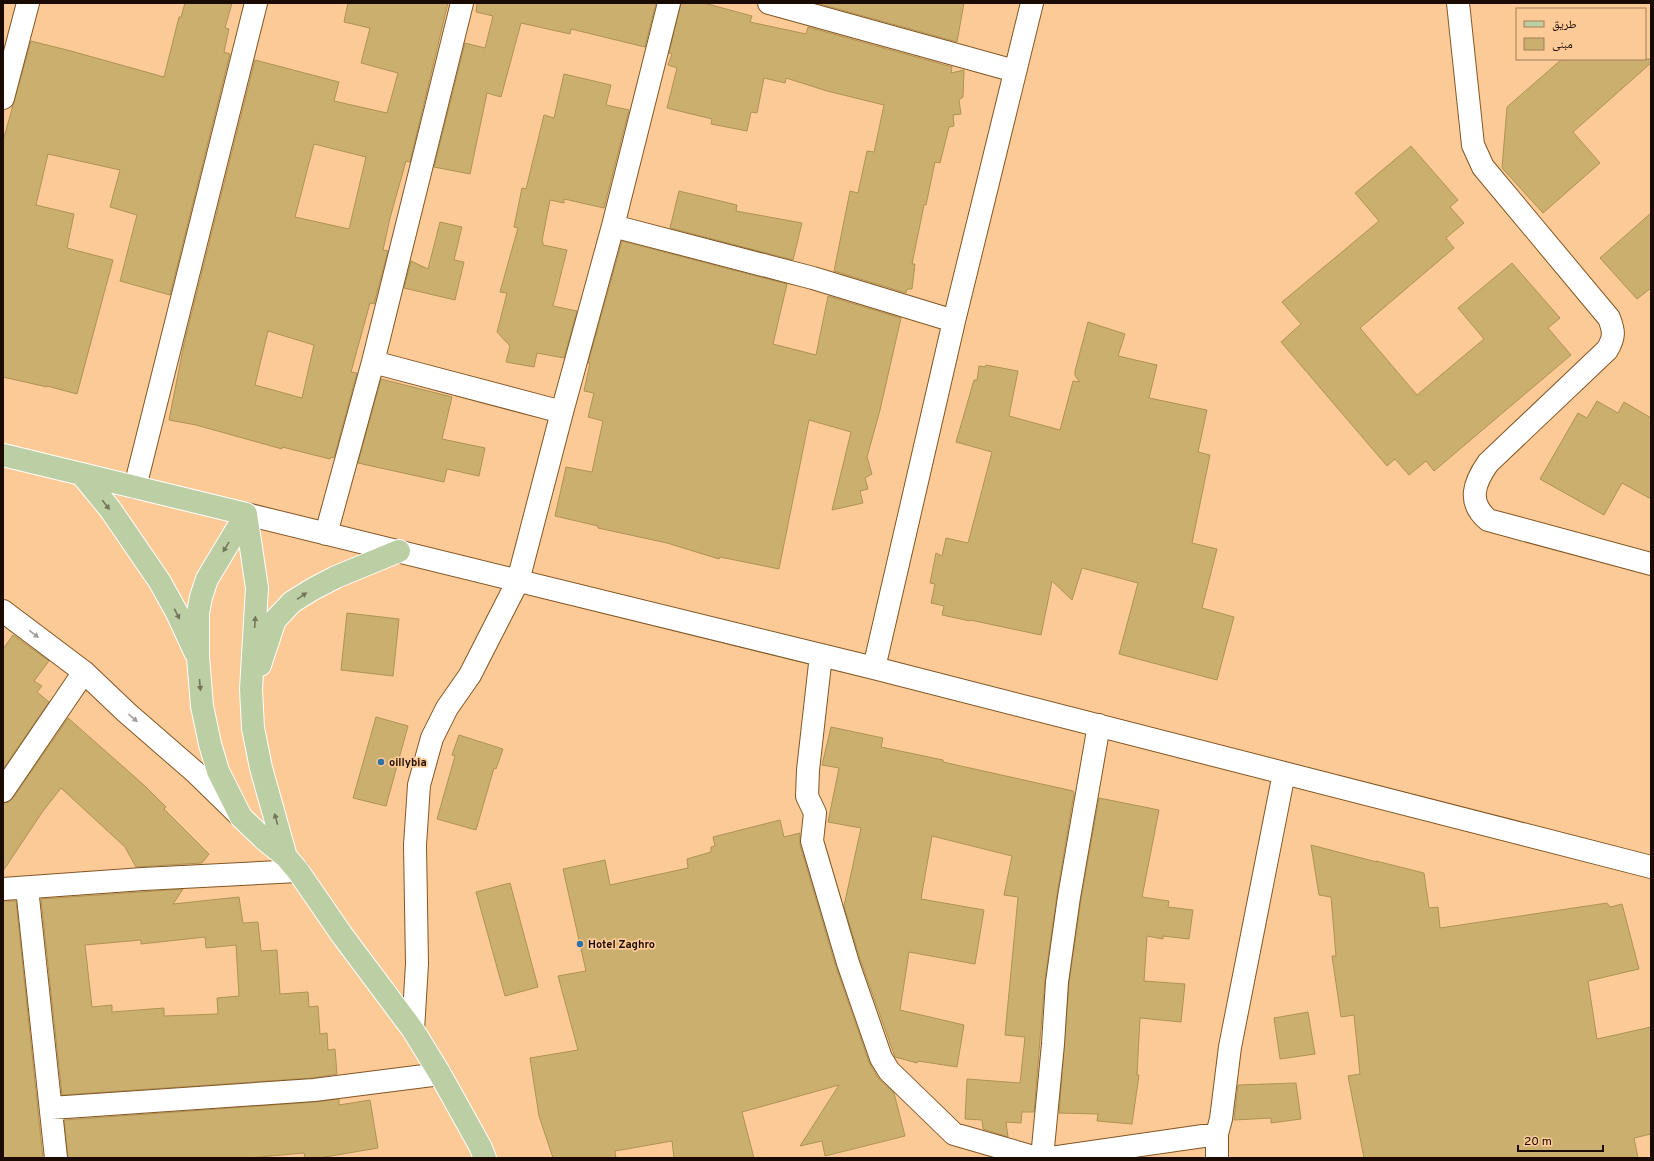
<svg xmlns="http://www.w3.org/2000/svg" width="1654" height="1161" font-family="Overpass,'Noto Naskh Arabic',sans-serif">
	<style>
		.building { fill: #caaf6f; stroke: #ae9354; fill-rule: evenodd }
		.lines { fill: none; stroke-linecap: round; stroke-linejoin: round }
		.minor-casing { stroke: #825623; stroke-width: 24 }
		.major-casing { stroke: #fff; stroke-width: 24 }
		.minor { stroke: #fff; stroke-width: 22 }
		.major { stroke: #bccea4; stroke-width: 22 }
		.oneway { fill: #74765a }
		.oneway2 { fill: #a49d99 }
		.poi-dot { fill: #3071a7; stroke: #fcca96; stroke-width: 1.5 }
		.labels { text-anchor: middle; stroke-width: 3.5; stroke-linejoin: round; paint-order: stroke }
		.poi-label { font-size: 11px; font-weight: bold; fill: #1b0a00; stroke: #fcca96; text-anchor: start }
	</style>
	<rect width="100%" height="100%" fill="#fcca96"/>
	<path class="building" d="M185,3H232L225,28L229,29L224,52L230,54L170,295L120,281L137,215L110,207L120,170L48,154L36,205L74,214L67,248L113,260L77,394L47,386V387L3,377V141L31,41L71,51L164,77L179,17H181Z
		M348,3H448L410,162L406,161L390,218L383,250L388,251L374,304L370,303L351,372L357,373L334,458L331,457L330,459L282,447V449L196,425L169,420L184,344L255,60L339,82L334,101L387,113L398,73L361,63L370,28L344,22ZM314,144L366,157L349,229L295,217ZM268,331L314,345L302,398L255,385Z
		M477,3H656L645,47L571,29L570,34L521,23L501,97L487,93L470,174L434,167L465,43L485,48L493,16L476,12Z
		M681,3H704L752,16L750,22L806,34L808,27L952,67L951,73L964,70L963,97L959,100L961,114L953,115L954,126L949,127L940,163L935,162L926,205H924L912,264H915L912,289H907L906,293L834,271L850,191L858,193L867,151L874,152L884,105L827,91L786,78L785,83L764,78L757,113L751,112L747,131L711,124L712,119L667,108L677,68L668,65L672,54L669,53Z
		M816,3H964L957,42Z
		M1562,59H1651V63L1573,132L1600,163L1543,213L1502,168L1507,107Z
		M564,74L611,85L606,105L629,110L604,208L564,199V203L550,200L542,241L543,242V245L567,250L553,306L577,311L564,358L537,353L534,367L506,362L510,346L497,332L507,293L500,292L518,228L514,227L522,188L526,189L544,115L554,118Z
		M1411,146L1458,200L1450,207L1464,223L1446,238L1454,248L1360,328L1417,395L1484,339L1458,308L1512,263L1560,318L1548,328L1571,355L1434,471L1426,461L1409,475L1395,459L1387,466L1281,342L1301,324L1282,302L1379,221L1355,193Z
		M679,191L737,205L736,211L802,223L793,260L670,228Z
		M1651,213V288L1637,299L1600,258Z
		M440,222L462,227L454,260L464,262L455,300L404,288L411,261L428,269Z
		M622,241L787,284L773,344L816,355L828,296L901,318L880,410L867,457L872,474L865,478L868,489L860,491L863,503L832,510L851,432L809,420L779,569L720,557L719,559L667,543L598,528V526L555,516L566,467L592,472L603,421L588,417L594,393L584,391L590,363H588Z
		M1088,322L1125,334L1118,356L1157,365L1149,398L1207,410L1198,452L1210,455L1192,543L1217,549L1202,608L1234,617L1217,680L1119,654L1138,583L1082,568L1072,600L1052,581L1041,635L970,620V621L942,615L944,606L931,603L935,584L930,583L936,553L942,556L946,538L968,543L992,452L956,442L974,380H977L979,366L985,367L986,365L1018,371L1009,416L1060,430L1073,381L1080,382L1075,376V371Z
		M381,379L452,397L442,439L485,448L479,476L447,469L444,482L358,463Z
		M1597,401L1618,413L1624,402L1651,418V499L1622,483L1604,515L1540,479L1578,413L1587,418Z
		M347,613L399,619L393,676L341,670Z
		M13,635L49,661L34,681L42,686L37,692L49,702L3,769V649Z
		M376,717L408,726L386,806L353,798Z
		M68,718L145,786L166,807L164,809L209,854L202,863L136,867L125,847L61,788L43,811L3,871V803L9,802L13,798Z
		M831,727L883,738L881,747L943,760V762L1073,791L1074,793L1057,895L1045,980L1034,1112H1022L1021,1123L1006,1122L1008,1137L983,1129L982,1120L965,1119L967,1079L1020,1083L1025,1037L1005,1035L1018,897L1004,895L1012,856L932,836L921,899L984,910L975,964L909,952L900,1010L964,1025L957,1067L918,1061L917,1063L895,1057L860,959L844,906L861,828L828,822L839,768L822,765Z
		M459,735L503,749L496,769L494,768L476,830L437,819L455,756L452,755Z
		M1099,798L1159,810L1142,897L1169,901L1168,907L1193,910L1189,939L1163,936V939L1147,936L1144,981L1185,984L1181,1022L1140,1018L1137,1075H1139L1132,1124L1097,1121L1098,1114L1059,1113L1069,983L1081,899Z
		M780,820L784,837L800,833V845L836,967L869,1062L878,1078L894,1093L905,1136L825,1156L822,1141L800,1146L839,1085L742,1112L754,1158H674L672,1141L615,1151L616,1158H553L539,1116L530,1058L578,1050L558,976L586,971L563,869L605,860L610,885L688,868L687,859L711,852V847L715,846L713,837Z
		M1311,845L1377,862L1376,861L1424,873L1429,908L1438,907L1440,928L1607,903L1610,907L1622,904L1639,969L1588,981L1597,1039L1651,1027V1134L1634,1138L1638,1158H1364L1348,1076L1360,1074L1354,1015L1341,1017L1332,956H1336L1331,897L1319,895Z
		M510,883L538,987L505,996L476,892Z
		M183,889L173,904L239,897L243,923L258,922L261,951L277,950L280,994L308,992L309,1007L318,1006L320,1034L327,1033L328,1050L335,1049L337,1074L313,1078L62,1095L41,899ZM205,937L206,948L236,945L239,996L217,998L218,1014L164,1016V1008L112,1012V1005L92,1007L85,945L141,940V944Z
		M3,901H16L43,1158H3Z
		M1308,1012L1315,1054L1280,1059L1274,1018Z
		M1296,1083L1301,1119L1271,1123V1118L1234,1120L1238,1085Z
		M339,1099V1105L370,1100L378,1148L319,1158H305L304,1153L248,1158H68L64,1120L315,1102Z"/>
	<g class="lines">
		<defs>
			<path id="minor" d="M769,3L1015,71
				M1458,3L1473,145L1483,167L1609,318C1614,331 1615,337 1607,350L1488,463C1474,483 1467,502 1488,520L1651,564
				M3,98L28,3
				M613,226L813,278L954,321
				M373,362L562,412
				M135,487L256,3
				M246,514L874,668L1651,867
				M326,534L373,362L462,3
				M3,611L84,672L126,712L195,772L238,814
				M821,655L808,770L807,796L815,813L812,841L848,963L881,1058L889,1071L954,1134L1037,1158
				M874,668L954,321L1032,3
				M3,791L84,672
				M27,888L56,1158
				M3,889L143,879L298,871
				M413,1030L417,964L415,845L419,785L432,738L447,708L470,675L518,581L562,412L613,226L669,3
				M51,1108L314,1090L440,1074
				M1042,1158L1053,1044L1057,982L1069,897L1099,725
				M1051,1158L1217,1134
				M1217,1158V1134L1221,1119L1230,1047L1284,773"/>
			<path id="major" d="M3,455L246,514
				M82,475L110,509L160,582L177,613L195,652
				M246,514L207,579L201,597L198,613V657L202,706L210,744L218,771L241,817L265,840L286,857L298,871L342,935L413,1030L440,1074L480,1146L485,1158
				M246,514L257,588L251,689L253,728L261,768L286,857
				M260,665L275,620L292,602L313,589L336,577L399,551"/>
		</defs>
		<use href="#minor" class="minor-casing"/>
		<use href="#major" class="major-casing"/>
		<use href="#minor" class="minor"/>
		<use href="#major" class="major"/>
	</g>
	<defs><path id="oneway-solid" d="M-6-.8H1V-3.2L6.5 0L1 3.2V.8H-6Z"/></defs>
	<g class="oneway">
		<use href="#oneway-solid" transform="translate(106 505) rotate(52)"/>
		<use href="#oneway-solid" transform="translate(226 547) rotate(121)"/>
		<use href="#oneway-solid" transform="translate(302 596) rotate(-34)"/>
		<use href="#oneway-solid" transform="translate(177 614) rotate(63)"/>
		<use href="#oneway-solid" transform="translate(255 622) rotate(-86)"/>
		<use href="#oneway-solid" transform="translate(200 685) rotate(85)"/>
		<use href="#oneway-solid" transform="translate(276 819) rotate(-105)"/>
	</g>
	<g class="oneway2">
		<use href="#oneway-solid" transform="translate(34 634) rotate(37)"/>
		<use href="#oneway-solid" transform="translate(133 718) rotate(41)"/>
	</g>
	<g class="poi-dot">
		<circle cx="381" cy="762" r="4"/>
		<circle cx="580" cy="944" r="4"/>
	</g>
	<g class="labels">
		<g class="poi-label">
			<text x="389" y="766">oillybia</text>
			<text x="588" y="948">Hotel Zaghro</text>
		</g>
	</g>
	<rect width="1654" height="1161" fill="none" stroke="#1b0a00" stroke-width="8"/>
	<rect x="1516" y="8" width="130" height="52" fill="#fcca96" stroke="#a27d5a"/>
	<rect x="1524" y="21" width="20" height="6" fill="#bccea4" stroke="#a27d5a"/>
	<text x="1552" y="28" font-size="12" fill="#1b0a00">طريق</text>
	<rect x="1524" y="38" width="20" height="12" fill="#caaf6f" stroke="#a27d5a"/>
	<text x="1552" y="48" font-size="12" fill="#1b0a00">مبنى</text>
	<path d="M1518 1145v6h85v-6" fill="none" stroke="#1b0a00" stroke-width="2"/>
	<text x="1524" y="1145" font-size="12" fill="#1b0a00" stroke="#fcca96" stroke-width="3" paint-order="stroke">20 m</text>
</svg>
